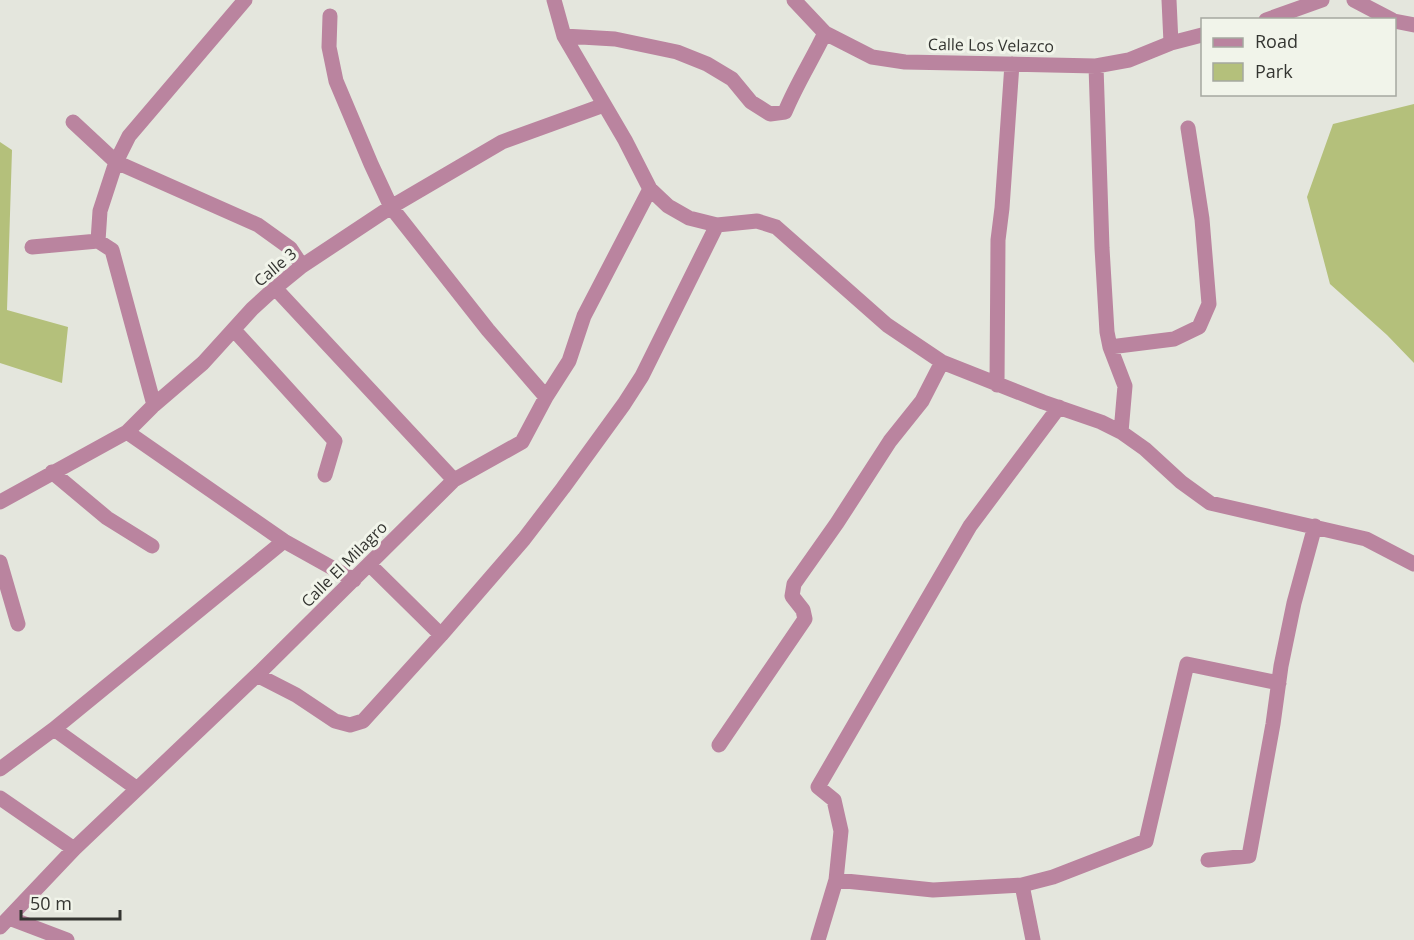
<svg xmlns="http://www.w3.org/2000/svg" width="1414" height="940" font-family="'Open Sans',sans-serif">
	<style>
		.green { fill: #b4c07b }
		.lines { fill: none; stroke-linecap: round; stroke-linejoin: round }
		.minor { stroke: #ba849f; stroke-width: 15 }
		.labels { text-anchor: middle; stroke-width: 6; stroke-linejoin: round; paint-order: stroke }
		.street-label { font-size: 16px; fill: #343531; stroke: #f1f4ea }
	</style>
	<rect width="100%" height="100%" fill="#e4e6dd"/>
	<path class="green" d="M1414,104V363L1387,335L1330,284L1307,197L1333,124Z
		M0,142L12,150L7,310L68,327L62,383L0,363Z"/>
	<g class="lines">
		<path class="minor" d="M554,0L564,36L625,140L650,189L668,206L689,218L717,225L757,221L776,227L887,325L942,362L1043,402L1101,422L1121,432L1145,449L1181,482L1210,503L1366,539L1414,564
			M794,0L825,33L872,57L905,62L1096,66L1129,60L1171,43L1202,35
			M1169,0L1171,43
			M1354,0L1392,20
			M330,16L329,47L336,81L371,164L391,207L488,330L546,397
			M1266,20L1322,0
			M1394,21L1414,25
			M564,36L615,39L677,52L707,64L732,79L751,102L770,114L785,112C796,85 812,60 825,33
			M1096,66L1102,248L1107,332L1110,347L1125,386L1121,432
			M73,122L116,162L258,225L290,248L302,266
			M98,241L100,211L116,162L129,136L245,0
			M32,247L98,241L112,250L154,405
			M275,288L454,480
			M234,330L335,441L325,475
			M1110,347L1174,339L1199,327L1209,304L1202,219L1188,128
			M997,385L998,240L1002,208L1012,64
			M127,432L284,541L354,580
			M52,472L107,518L152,546
			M0,502L127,432L154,405L203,363L252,309L275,288L302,266L391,207L502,142L604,105
			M0,562L18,624
			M369,564L441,635
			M257,675L296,695L335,721L350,725L363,721L441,635L524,539L563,488L624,404L642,376L717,225
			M719,745L805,619L803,610L792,596L794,584L837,523L890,441L922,401L942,362
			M0,769L54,729
			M136,788L54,729L284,541
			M0,798L74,849
			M1208,860L1249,856L1273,724L1281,666L1294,603L1315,526
			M836,880L933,890L1022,885L1033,940
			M1022,885L1053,877L1146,841L1187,664L1279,683
			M9,918L67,940
			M0,927L74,849L257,675L454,480L522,442L546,397L569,361L584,316L650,189
			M818,940L836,880L841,831L834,800L818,787L970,526L1059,407"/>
	</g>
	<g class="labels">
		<g class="street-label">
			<text transform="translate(991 45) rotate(1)" y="6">Calle Los Velazco</text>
			<text transform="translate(275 267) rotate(-40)" y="6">Calle 3</text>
			<text transform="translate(344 564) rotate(-45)" y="6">Calle El Milagro</text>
		</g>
	</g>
	<rect x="1201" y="18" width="195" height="78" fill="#f1f4ea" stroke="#a5a8a0" stroke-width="1.5"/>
	<rect x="1213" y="38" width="30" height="9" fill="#ba849f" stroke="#a5a8a0" stroke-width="1.5"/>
	<text x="1255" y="48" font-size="18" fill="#343531">Road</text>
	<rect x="1213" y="63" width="30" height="18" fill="#b4c07b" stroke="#a5a8a0" stroke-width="1.5"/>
	<text x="1255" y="78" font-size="18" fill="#343531">Park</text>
	<path d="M21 910v9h99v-9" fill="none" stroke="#343531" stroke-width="3"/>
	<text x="30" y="910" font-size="18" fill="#343531" stroke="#f1f4ea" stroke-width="4.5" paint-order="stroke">50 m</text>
</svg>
